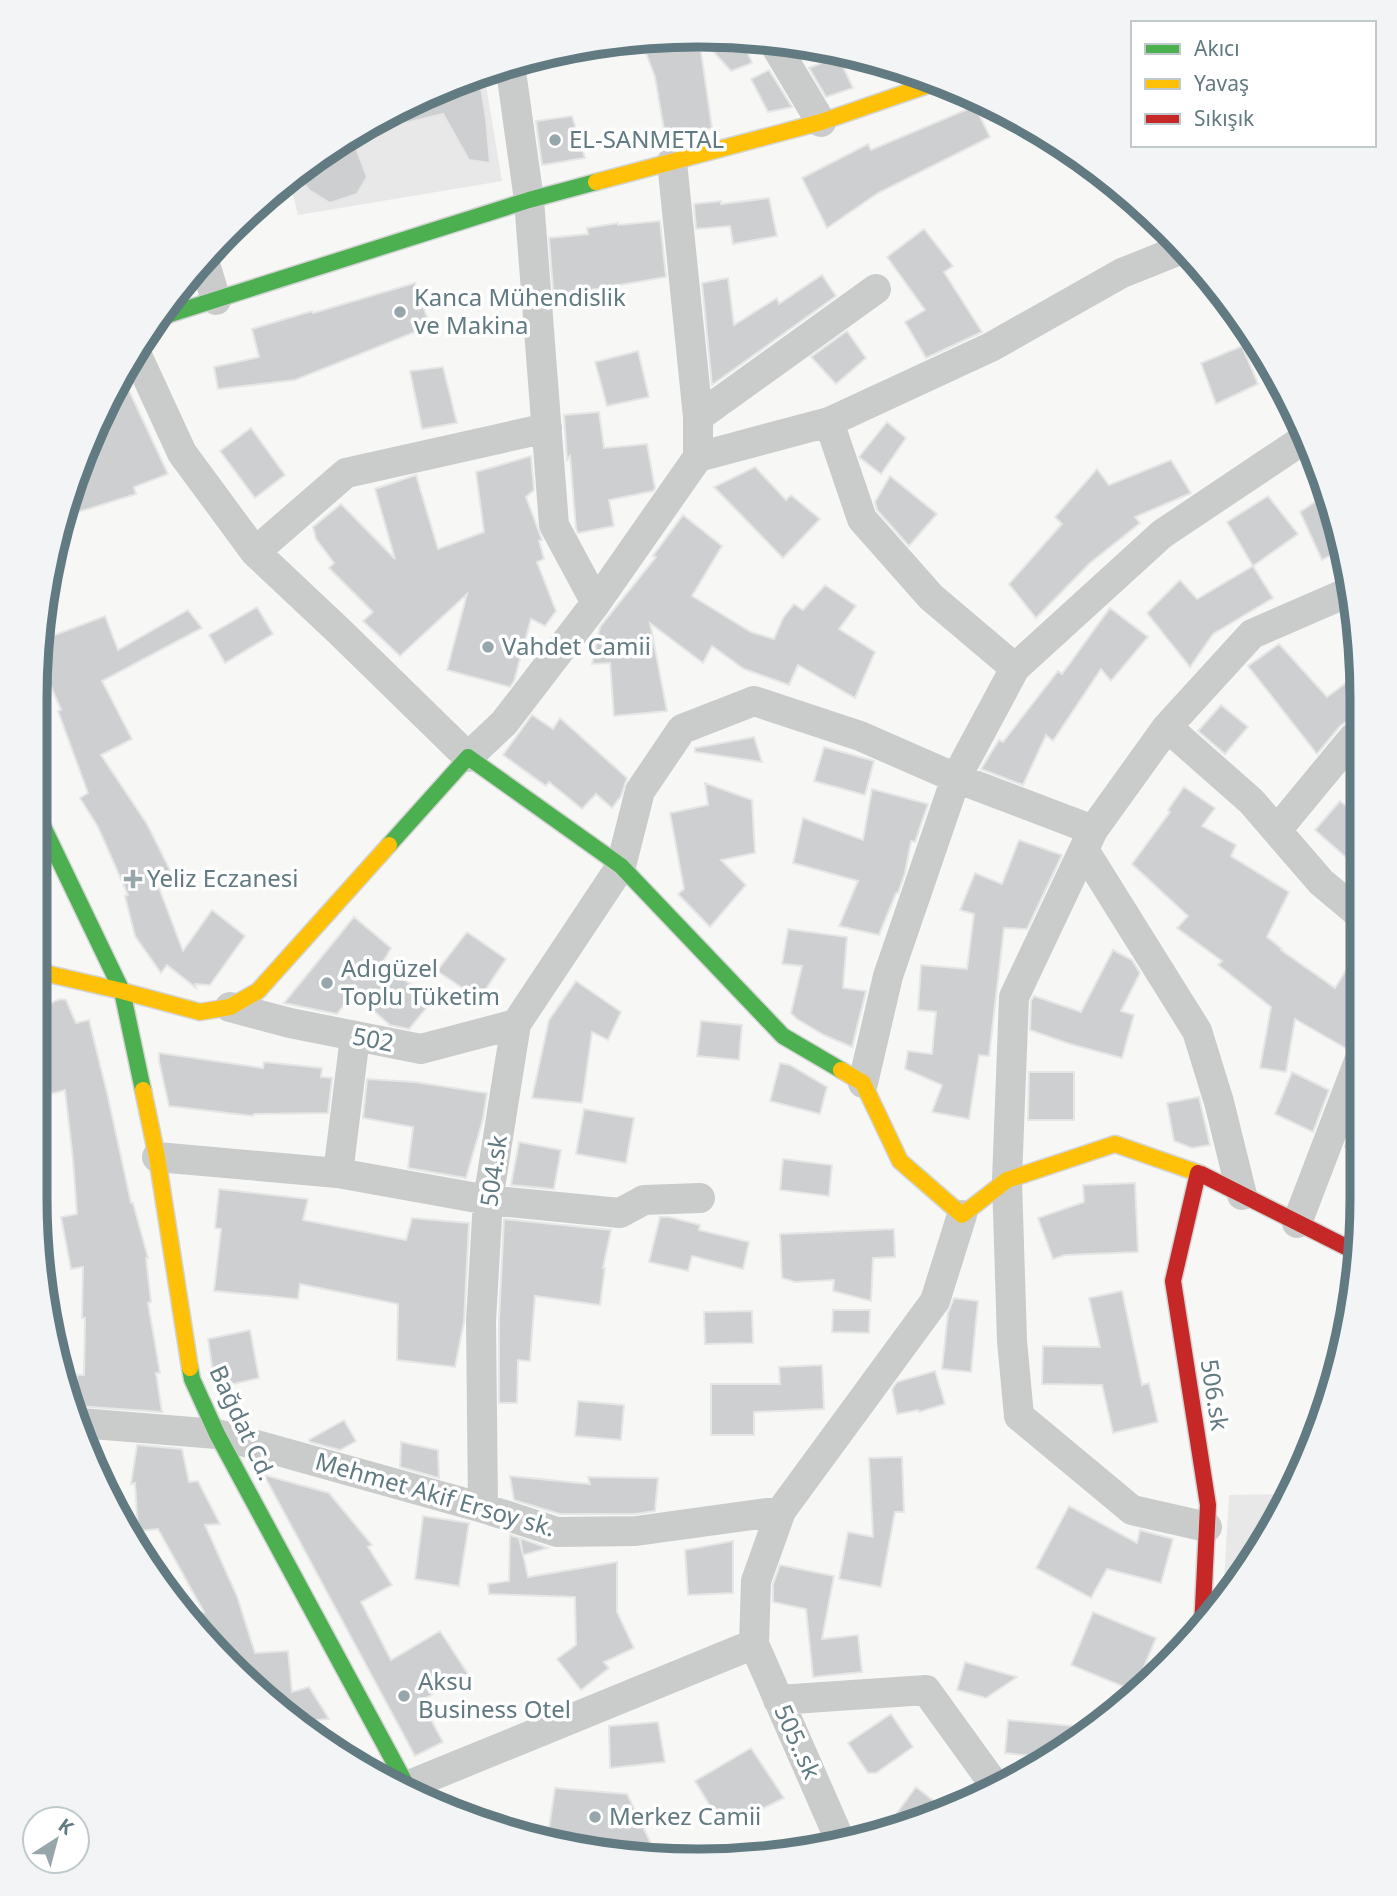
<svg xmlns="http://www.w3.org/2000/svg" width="1397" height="1896" font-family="'Noto Sans',sans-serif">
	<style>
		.built { fill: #e7e8e7 }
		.building { fill: #cdcfd0; stroke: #e6e6e6; stroke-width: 2 }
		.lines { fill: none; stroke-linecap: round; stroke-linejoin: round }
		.fast-casing { stroke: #d3d4d4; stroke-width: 19 }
		.slow-casing { stroke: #d3d4d4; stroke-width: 19 }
		.jam-casing { stroke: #d3d4d4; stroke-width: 19 }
		.street { stroke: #cacccc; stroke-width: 30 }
		.fast { stroke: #4caf50; stroke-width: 16 }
		.slow { stroke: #ffc107; stroke-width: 16 }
		.jam { stroke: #c62828; stroke-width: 16 }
		.poi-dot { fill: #96a6aa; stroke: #fff; stroke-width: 2.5 }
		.labels { text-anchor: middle; stroke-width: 7; stroke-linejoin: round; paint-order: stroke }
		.poi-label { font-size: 24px; fill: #627a81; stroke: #fff; text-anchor: start }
		.street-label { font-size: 24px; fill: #627a81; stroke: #fff }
		.rim { fill: none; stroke: #627a81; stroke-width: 9 }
	</style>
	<rect width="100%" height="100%" fill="#f7f7f6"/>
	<path class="built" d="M484,74L502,181L298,215L289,179L295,172L405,103Z
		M1289,1494L1273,1529L1223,1599L1229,1495Z"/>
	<path class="building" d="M667,37L699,38L712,128L666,141L655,77L643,45Z
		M701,38L742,39L752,63L731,71Z
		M838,56L853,88L826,97L809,68Z
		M769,70L792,107L768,112L751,79Z
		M479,76L486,118L490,163L469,160L443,114L369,132L368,127L405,103Z
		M975,106L990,137L878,193L827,228L802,178L868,144L871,150Z
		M572,116L585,158L542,165L536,121Z
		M352,137L367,177L357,194L330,203L309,190L298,177L304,166Z
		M769,198L777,236L733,244L730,226L696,229L694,204L721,201V204Z
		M660,221L666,277L591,290L592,292L554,301L549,238L588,234L587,228L618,223V225Z
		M924,229L953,266L944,272L982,332L926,358L905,322L925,310L887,257Z
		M822,275L836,296L712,385L702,283L728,278L734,325L777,298L779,304Z
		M415,283L430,326L295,380L218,389L214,367L259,357L252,329L312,311L313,313Z
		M847,331L866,358L836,384L811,357Z
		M1242,346L1258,384L1216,404L1201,363Z
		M638,351L649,397L607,406L595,362Z
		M443,367L457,423L422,429L410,371Z
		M124,380L168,474L134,487L136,494L62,517Z
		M599,412L604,448L647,444L655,488L653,491L609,500L614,526L578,533L576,528L570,456L567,460L564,415Z
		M887,422L906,438L881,474L859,457Z
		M251,428L285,475L255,498L220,451Z
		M531,456L534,490L526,497L542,540L539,541L544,559L537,562L556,611L545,626L531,619L514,681L510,687L447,670L467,594L400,656L363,621L373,612L329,568L334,563L316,539L313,527L341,504L395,559L375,489L416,475L438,549L484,532L476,472Z
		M1171,460L1191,493L1135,517L1140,523L1090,563L1036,618L1009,584L1062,524L1055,517L1097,469L1109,485Z
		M755,467L786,500L791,495L820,519L783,558L714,487Z
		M890,476L937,514L909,546L877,510L875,502Z
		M1325,495L1340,550L1322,560L1300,512Z
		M1268,496L1298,534L1253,566L1227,522Z
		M683,515L722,546L692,596L751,632L774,639L783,618L794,604L803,610L825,585L856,606L839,629L875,652L855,698L798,665L789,685L744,669L712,646L703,663L650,623L667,711L614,716L610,663L592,664L600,627L656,557L653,556Z
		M1253,566L1273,598L1213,634L1190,667L1147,613L1180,580L1197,599Z
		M257,607L273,634L225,663L209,635Z
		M1110,608L1148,637L1111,681L1101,669L1053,741L1046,735L1023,785L981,769L999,740L1003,742L1058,671L1062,674Z
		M188,610L202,628L102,681L132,739L101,755L147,824L173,876L156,880L183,951L212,910L245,936L210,985L195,984L196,988L167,965L161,973L135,936L125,896L128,895L98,827L80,798L88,793L58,711L61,710L37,653L39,641L105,616L118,650Z
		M1279,644L1327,697L1357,675V720L1346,722L1340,726L1317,754L1248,666Z
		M1221,705L1248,727L1225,754L1198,731Z
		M532,715L553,729L560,718L627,778L621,796L612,808L596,794L582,809L549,782L546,786L503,755Z
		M754,737L762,762L695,752V748Z
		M824,747L874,761L865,795L814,781Z
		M705,783L752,800L755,853L721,860L746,885L710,927L678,894L684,889L670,813L708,805Z
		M1184,787L1215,808L1202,826L1236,845L1231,856L1289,892L1267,937L1282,949L1281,950L1335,988L1359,949V1029L1347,1049L1295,1019L1286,1072L1260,1068L1271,1007L1218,965L1222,961L1177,928L1188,916L1132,864L1170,812L1168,810Z
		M872,789L928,804L915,842L911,841L905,873L898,893H896L879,935L839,926L858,881L793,863L803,818L863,840Z
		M1340,801L1358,816V868L1315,830Z
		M1019,840L1062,855L1027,929L1004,928L989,1056L979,1055L969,1119L932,1112L942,1085L905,1069L908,1051L932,1054L936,1012L918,1010L921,965L967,969L974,914L960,910L975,873L1002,884Z
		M354,917L391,948L382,964L433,1000L409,1029L390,1025L353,993L337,1014L284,1003Z
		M788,929L847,937L843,988L866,991L852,1047L824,1035L797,1019L791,1013L802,966L782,964Z
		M467,932L506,959L479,999L437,971Z
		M1113,950L1132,960L1140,973L1121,1011L1134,1015L1122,1058L1070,1044L1030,1030L1031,1001L1034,996L1081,1012Z
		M576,981L621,1012L608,1040L592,1032L582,1103L532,1098L549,1020Z
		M60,999L66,1000L76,1023L89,1020L108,1097L131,1203H133L148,1258H146L151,1302L148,1303L160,1373H156L162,1412L77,1406V1375H84L85,1318H82L83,1267L71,1269L61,1217L77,1214L73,1160L65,1090L51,1094L38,1031L47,1029L39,1008Z
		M701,1021L742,1025L739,1060L697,1056Z
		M159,1053L263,1068L264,1062L322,1068L321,1077L332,1078L328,1113L254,1114L253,1116L169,1106L159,1061Z
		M780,1063L790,1065L827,1087L820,1114L770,1101Z
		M1029,1072H1074V1120H1028Z
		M1292,1072L1329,1090L1313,1132L1275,1114Z
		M367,1079L414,1082L487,1093L483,1119L466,1178L408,1168L413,1127L363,1118Z
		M1199,1097L1210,1145L1192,1148L1174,1141L1167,1103Z
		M1360,1108V1151L1345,1147Z
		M584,1109L634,1118L626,1163L576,1154Z
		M519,1142L561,1150L554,1189L511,1185Z
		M783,1159L832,1165L829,1196L780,1190Z
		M1135,1183L1138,1252L1065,1255L1053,1259L1038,1218L1084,1202L1083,1185Z
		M219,1189L308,1199L303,1220L406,1240L412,1218L469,1223L464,1322L455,1367L397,1360L398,1304L300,1284L298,1299L214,1291L221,1229L215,1228Z
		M660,1217H669L700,1225L699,1230L749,1242L743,1269L692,1256L688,1271L649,1262Z
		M504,1219L611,1230L603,1268H605L600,1305L535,1296L530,1361L518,1360L517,1403H499V1321Z
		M894,1229L895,1257L873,1258L871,1301L833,1291L834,1280L795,1282L782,1278L780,1234Z
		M1122,1291L1142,1385L1149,1383L1158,1422L1113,1433L1102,1385L1042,1384L1043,1346L1100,1347L1089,1298Z
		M954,1298L978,1301L971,1372L942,1369L948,1313Z
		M833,1310H870L869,1333L832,1332Z
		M752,1311L753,1343L705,1344L704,1312Z
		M250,1330L259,1378L220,1387L213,1373L208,1339Z
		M822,1365L824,1409L754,1412V1435H711V1384H780L779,1367Z
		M935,1371L945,1404L919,1412L918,1410L897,1414L892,1389L897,1382Z
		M578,1401L624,1405L621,1440L575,1436Z
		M344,1420L356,1441L340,1450L310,1442L309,1440Z
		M401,1442L438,1450L439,1478L400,1467Z
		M137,1445L182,1449L189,1482L198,1481L220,1524L205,1525L237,1596L255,1653L288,1651L292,1692L309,1687L329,1719L306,1721L230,1667L202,1631L195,1616L204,1612L158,1529L138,1531L135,1483L131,1484Z
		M902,1457L904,1512H895L881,1587L839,1579L848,1532L873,1537L869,1458Z
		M264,1475L329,1493L372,1545L368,1547L392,1585L361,1602L391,1660L440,1631L468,1674L421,1701L443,1742L415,1756Z
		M510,1476L590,1484L588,1477L658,1478L655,1511L635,1514H560L514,1500Z
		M1069,1506L1137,1543L1140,1530L1173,1539L1161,1583L1107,1569L1091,1598L1036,1568Z
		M423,1516L469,1523L459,1586L415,1579Z
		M510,1535L519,1538L523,1555L520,1538L548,1548L523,1555L528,1577L617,1562V1612L634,1648L604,1662L609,1668L581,1690L557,1659L576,1645L575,1597L489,1594L488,1584L509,1581Z
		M733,1541V1593L688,1595L685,1550Z
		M780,1565L834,1576L822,1639L858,1635L862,1672L813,1677L806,1609L773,1602V1584Z
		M1093,1612L1156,1638L1134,1691L1071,1665Z
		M965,1662L1017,1677L986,1698L957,1690Z
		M891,1714L913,1747L876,1773H868L848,1743Z
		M1008,1720L1095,1728L1041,1757L1005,1753Z
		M658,1722L665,1762L610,1768L609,1726Z
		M751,1748L784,1798L723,1828L695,1781Z
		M916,1787L944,1809L912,1826L883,1832Z
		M555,1788L627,1794L656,1854L569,1848L547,1841Z"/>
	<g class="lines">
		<defs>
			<path id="fast" d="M158,318L529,200L596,182
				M36,812L122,991L143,1090
				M389,845L468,757L621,866L783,1036L841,1070
				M190,1368L192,1379L217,1434L407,1786L416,1796"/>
			<path id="slow" d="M596,182L821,122L937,82
				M36,971L122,991L200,1012L230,1007L258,991L389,845
				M841,1070L863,1083L900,1161L962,1215L1007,1180L1115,1144L1201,1174
				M143,1090L157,1157L190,1368"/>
			<path id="jam" d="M1198,1173L1173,1281L1208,1505L1202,1628
				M1201,1174L1358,1253"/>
		</defs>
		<use href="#fast" class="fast-casing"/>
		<use href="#slow" class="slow-casing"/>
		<use href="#jam" class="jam-casing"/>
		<path class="street" d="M772,40L821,122
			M510,64L529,200L554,525L596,603
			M672,162L698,417V457
			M206,267L216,300
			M136,353L182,453L255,552L339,631L468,757L504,723L596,603L698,457L829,422L991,347L1122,273L1182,249
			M698,417L876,289
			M829,422L862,519L931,597L1015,668
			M255,552L346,473L547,428
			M1167,727L1251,801L1321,882L1358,913
			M1277,830L1353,738
			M1084,850L1197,1031L1219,1102L1242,1195
			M230,1007L290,1023L421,1049L516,1024
			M863,1083L888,976L956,778L1015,668L1162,534L1307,437
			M157,1157L338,1173L488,1200L620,1213L644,1200L700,1198
			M338,1173L355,1037
			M1297,1223L1359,1061
			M80,1423L217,1434L483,1508L557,1532L636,1531L781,1511
			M483,1508L481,1321L488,1200L516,1024L621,866L640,791L682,729L754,701L860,736L956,778L1093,830
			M1207,1527L1132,1510L1019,1416L1012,1341L1007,1180L1014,997L1093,830L1167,727L1252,634L1351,591
			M754,1644L840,1840
			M778,1700L926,1690L991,1780L994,1782
			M407,1786L754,1644L756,1581L781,1511L935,1301L962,1215"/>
		<use href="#fast" class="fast"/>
		<use href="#slow" class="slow"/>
		<use href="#jam" class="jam"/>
	</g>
	<g class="poi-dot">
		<circle cx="555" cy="140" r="7"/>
		<circle cx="400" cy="312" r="7"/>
		<circle cx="488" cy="647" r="7"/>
		<path d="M129.5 868.5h7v7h7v7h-7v7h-7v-7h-7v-7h7z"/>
		<circle cx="327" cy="983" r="7"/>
		<circle cx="404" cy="1696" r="7"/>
		<circle cx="595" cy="1817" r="7"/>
	</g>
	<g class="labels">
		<g class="poi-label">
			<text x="569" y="148">EL-SANMETAL</text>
			<text x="414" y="306">Kanca Mühendislik<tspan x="414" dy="28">ve Makina</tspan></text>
			<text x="502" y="655">Vahdet Camii</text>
			<text x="147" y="887">Yeliz Eczanesi</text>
			<text x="341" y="977">Adıgüzel<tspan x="341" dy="28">Toplu Tüketim</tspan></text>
			<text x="418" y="1690">Aksu<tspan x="418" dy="28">Business Otel</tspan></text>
			<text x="609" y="1825">Merkez Camii</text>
		</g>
		<g class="street-label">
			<text transform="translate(373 1040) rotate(11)" y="8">502</text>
			<text transform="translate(494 1171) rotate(-82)" y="8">504.sk</text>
			<text transform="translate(1214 1395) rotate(81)" y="8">506.sk</text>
			<text transform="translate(242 1423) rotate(65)" y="8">Bağdat Cd.</text>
			<text transform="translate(435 1495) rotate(16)" y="8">Mehmet Akif Ersoy sk.</text>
			<text transform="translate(797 1742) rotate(66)" y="8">505..sk</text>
		</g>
	</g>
	<path d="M0 0H1397V1896H0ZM698 47H699A651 651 0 0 1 1350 698V1198A651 651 0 0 1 699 1849H698A651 651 0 0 1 47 1198V698A651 651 0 0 1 698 47Z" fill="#f2f4f5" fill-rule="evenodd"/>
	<path class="rim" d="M698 47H699A651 651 0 0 1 1350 698V1198A651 651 0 0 1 699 1849H698A651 651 0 0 1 47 1198V698A651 651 0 0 1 698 47Z"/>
	<rect x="1131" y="21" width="245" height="126" fill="#ffffff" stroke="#c0cacd" stroke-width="2"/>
	<rect x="1145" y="44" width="35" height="10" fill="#4caf50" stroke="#c0cacd" stroke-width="2"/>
	<text x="1194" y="56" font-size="21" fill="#627a81">Akıcı</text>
	<rect x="1145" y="79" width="35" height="10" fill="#ffc107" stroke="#c0cacd" stroke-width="2"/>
	<text x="1194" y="91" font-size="21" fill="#627a81">Yavaş</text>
	<rect x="1145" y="114" width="35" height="10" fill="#c62828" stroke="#c0cacd" stroke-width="2"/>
	<text x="1194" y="126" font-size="21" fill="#627a81">Sıkışık</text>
	<g transform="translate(56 1840) rotate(36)"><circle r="33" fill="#ffffff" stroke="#c0cacd" stroke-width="2"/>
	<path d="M0-5L12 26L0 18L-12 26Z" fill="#96a6aa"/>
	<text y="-10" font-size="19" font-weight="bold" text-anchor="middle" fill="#627a81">K</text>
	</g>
</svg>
